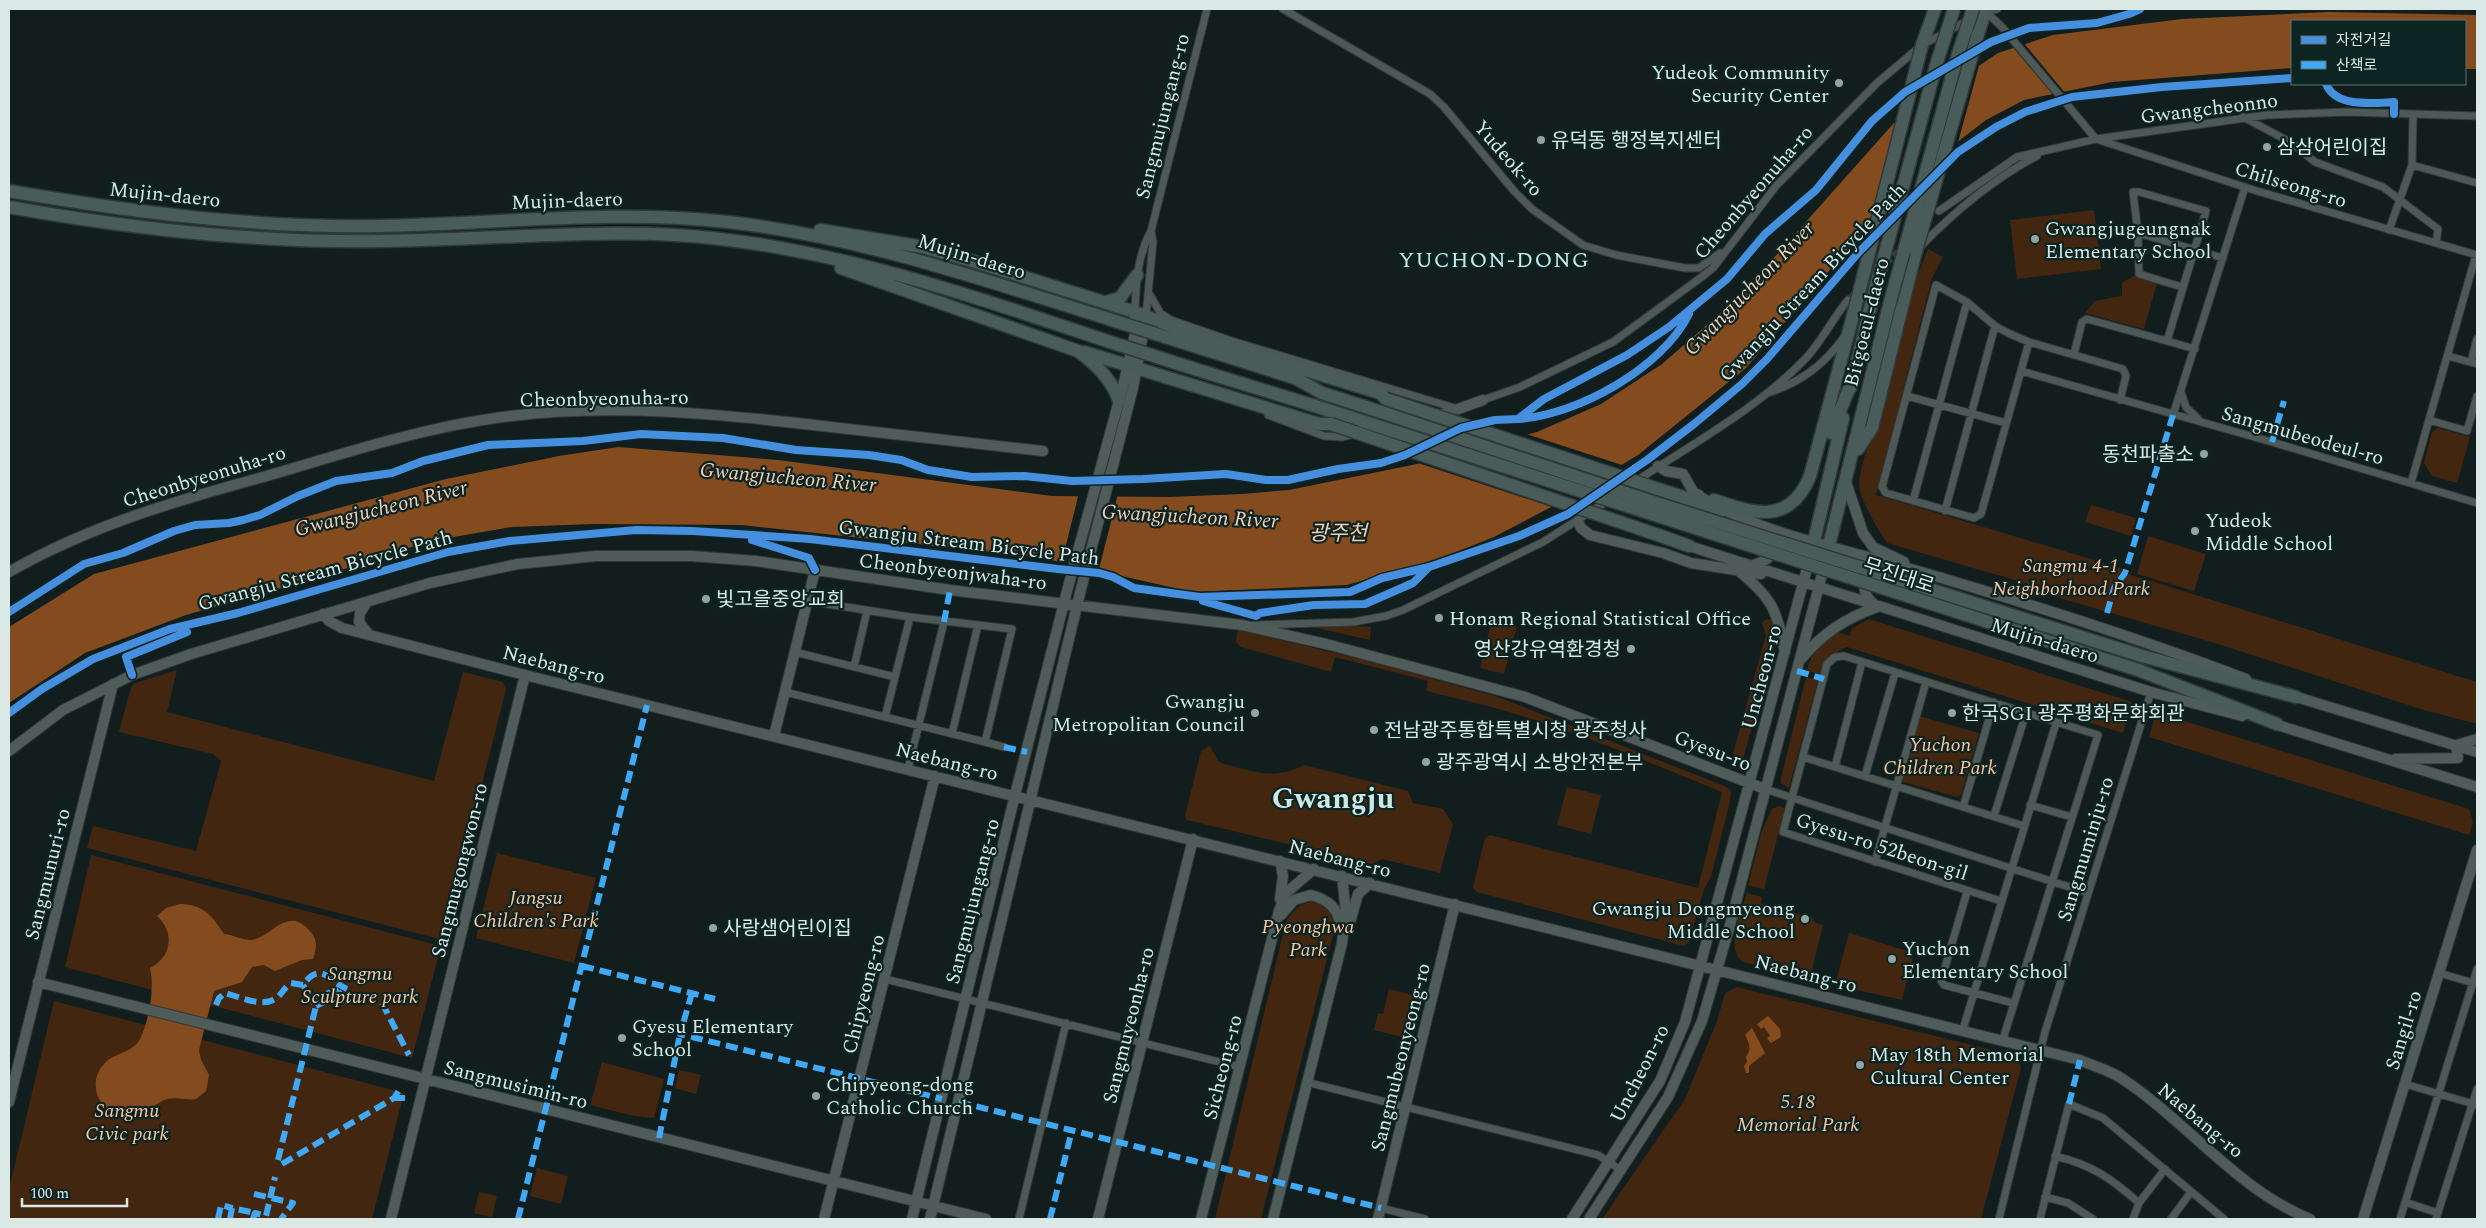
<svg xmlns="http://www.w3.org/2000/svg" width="2486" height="1228" font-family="Spectral,'Noto Sans KR',serif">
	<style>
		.green { fill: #422610 }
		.water { fill: #844c1e }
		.pier { fill: #121e1e }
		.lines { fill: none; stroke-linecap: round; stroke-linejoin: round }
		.street-tunnel { stroke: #303c3c; stroke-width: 7; stroke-dasharray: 7 3.5; stroke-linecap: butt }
		.street-casing { stroke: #2f3938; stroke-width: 9 }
		.secondary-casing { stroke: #2f3938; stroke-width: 12 }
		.highway-casing { stroke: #2f3938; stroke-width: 15 }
		.street { stroke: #4e5856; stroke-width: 7 }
		.secondary { stroke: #4f5c5a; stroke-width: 10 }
		.highway { stroke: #495c5a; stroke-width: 12 }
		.highway-bridge-casing { stroke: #2f3938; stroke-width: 15; stroke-linecap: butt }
		.highway-bridge { stroke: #495c5a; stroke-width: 12 }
		.quiet { stroke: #3fa9f5; stroke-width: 6; stroke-dasharray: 12 6; stroke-linecap: butt }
		.cycleway-casing { stroke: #0c2422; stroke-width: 11 }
		.cycleway { stroke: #468fdf; stroke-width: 8 }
		.poi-dot { fill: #94a2a0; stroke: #0c2422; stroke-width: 2 }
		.labels { text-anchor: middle; stroke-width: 4.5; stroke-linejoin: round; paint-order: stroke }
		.poi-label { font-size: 20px; fill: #dae9e6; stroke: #0c2422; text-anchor: start }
		.street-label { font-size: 20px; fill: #dae9e6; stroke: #0c2422 }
		.park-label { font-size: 20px; font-style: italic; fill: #fbc49e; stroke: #0c2422 }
		.water-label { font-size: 21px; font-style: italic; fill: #f2ccb4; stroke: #0c2422 }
		.quarter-label { font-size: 22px; letter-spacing: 1px; fill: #cce8e4; stroke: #0c2422 }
		.town-label { font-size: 30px; font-weight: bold; fill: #cce8e4; stroke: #0c2422 }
	</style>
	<rect width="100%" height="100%" fill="#121e1e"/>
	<path class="green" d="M2094,210L2101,269L2017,279L2010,220Z
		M1928,249L1943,257L1932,278L1876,495L2121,568L2125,573L2477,682V724L2424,710L2215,643L2056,597L2046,589L1887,543C1879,531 1858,497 1859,483C1861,464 1868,444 1877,427L1917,277Z
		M2134,276L2157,283L2144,329L2085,313L2095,301L2122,296V283Z
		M2438,428L2470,437L2457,483L2432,476L2424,463L2432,432Z
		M2091,505L2136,518L2131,536L2085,522Z
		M2148,536L2206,554L2194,591L2137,574Z
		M1773,619L1777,637L1743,759L1734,765L1730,764L1766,635L1762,623L1765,620Z
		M1869,619L2132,702L2123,733L1847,647C1833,653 1824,659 1820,674L1807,671C1812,652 1820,642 1837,632L1850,636L1851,629Z
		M1492,620L1517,626L1504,674L1480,668Z
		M1314,624L1371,627L1370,640L1313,627Z
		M1239,630L1368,661L1498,697L1727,787L1731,791L1730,801L1711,877L1704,889L1689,942L1684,946L1477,892L1473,887L1485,838L1490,835L1698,888L1722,792C1656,765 1590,737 1522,716C1491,706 1458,699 1426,691L1428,681L1335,657L1331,672L1241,647L1236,642L1237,633Z
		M177,670L167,712L434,781L463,672L503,682L506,689L477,804L439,939L87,848L93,826L196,851L221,761L213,754L119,732L131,687L135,683Z
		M1806,677L1818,680L1789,788L1781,783V778Z
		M2162,714L2469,809L2473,822L2469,835L2149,737L2155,716Z
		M1919,716L1979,733L1961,795L1957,797L1903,782L1901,778Z
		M1210,746L1218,761L1224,764C1255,771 1273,781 1304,765L1408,791L1413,803L1443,809L1453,824L1440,873L1382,859L1372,864L1187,820L1185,816L1201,751Z
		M1567,787L1601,795L1591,834L1557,825Z
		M1779,806L1785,808L1764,889L1748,885L1762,830L1772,809Z
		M497,853L596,878L574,963L476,938Z
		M91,855L441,946L412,1058L65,967Z
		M1747,893L1762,897L1761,904L1813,918L1815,923L1823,925L1810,978L1743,962C1724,948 1742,911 1747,893Z
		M1316,901C1333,912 1334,916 1333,935L1261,1219H1215L1286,921C1295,908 1301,903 1316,901Z
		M1849,933L1914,953L1902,1000L1835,985Z
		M1737,987L2012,1055L2019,1061L2021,1068L1981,1219H1602L1685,1099L1717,1021L1725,993Z
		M1389,989L1420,997L1410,1039L1374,1030L1378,1013L1383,1014Z
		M54,1001L404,1093L372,1219H9V1189Z
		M602,1062L664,1079L654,1118L634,1116L590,1105Z
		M679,1070L701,1075L696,1094L675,1088Z
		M537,1168L568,1176L561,1204L530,1196Z
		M479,1192L497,1196L492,1217L474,1213Z"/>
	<path class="water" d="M2329,12L2477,15V69H2465V21H2292V68L2112,82L2024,100L1986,120L1943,153L1869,224L1746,368L1638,455L1555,505L1494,537L1441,558L1347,585L1192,592L1038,557L742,525L593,524L512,527L430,541L317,578L186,615L85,653L9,703V627L94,574L446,479L559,456L618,447L778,460L1052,496L1169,497L1242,494L1289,490L1417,464L1537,432L1601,404L1662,364L1739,297L1893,124L1998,53L2053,35L2182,19Z
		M180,904C205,905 212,916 224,934C233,935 242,940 251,940C271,938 287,905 309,930C318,939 317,948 313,959L302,960L275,971L264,965L252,967L242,982L214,991L199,1050L201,1060L209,1075L206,1091L196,1099C185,1101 172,1095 162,1101C150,1107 144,1118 130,1118C103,1119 84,1086 104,1064C114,1052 132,1054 140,1039C149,1021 155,987 150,968C172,957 175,932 157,916L166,908Z
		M1768,1016L1780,1029L1781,1037L1771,1043L1767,1038L1770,1036L1764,1027L1761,1029L1757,1024Z
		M1752,1028L1765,1053L1749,1066V1073H1746L1744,1066L1747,1062L1746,1057C1752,1048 1749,1043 1745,1035Z"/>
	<path class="pier" d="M2023,42L2066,94L2054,96L2012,46Z
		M1980,62L1957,146L1867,231L1897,119Z
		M1523,433L1625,466L1555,508L1415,462Z
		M1079,493L1118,494L1098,573L1061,565Z"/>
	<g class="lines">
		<path class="street-tunnel" d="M1848,300L1903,247"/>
		<defs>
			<path id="street" d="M1283,9L1430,94L1444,107L1514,191L1532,209L1583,245L1616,255L1685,268H1699L1720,253
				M1985,11L2002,27L2096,139
				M1983,12L1997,9
				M2243,117L2292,143L2315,162L2383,187L2438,229L2436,243
				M2099,140L2257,191L2477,255
				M2412,165L2477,183
				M1939,211L2017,157L2096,139L2267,115L2348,112L2477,116
				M2389,230L2412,165L2413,115
				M2138,233L2223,258
				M1920,247C1954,212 1993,179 2037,156
				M1150,295L1162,316
				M1135,312C1136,283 1137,257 1151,231L1207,9
				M1160,313L1171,320L1232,341L1458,409
				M1146,315L1153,242L1151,231
				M2167,341L2195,349
				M2029,342L1981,514L1974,518L1886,493L1882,487L1936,285L1967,302L1995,326L2008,333L2029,342L2123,369L2126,376L2120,400
				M2074,354L2082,322L2087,319L2167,341L2206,211L2139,192H2133L2138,233L2139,274L2182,287
				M2448,356L2477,364
				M2471,362L2477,339
				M2021,371L2272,442L2477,503
				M2181,392L2186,407L2200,421
				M1768,393C1801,382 1824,365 1844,337
				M1907,396L2006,423
				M1483,400L1520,387L1613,342L1703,276L1713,268L1776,186L1877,83L1922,45L1969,20
				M1268,415L1324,436L1342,437L1458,409
				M2173,415L2245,187
				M2429,420L2467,431L2477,396
				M2411,483L2476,255
				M1620,492C1679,451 1756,411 1806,358C1822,341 1833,318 1848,300
				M1913,501L1967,302
				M1945,511L1995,326
				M1254,625L1353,622L1386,616L1403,610L1543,542L1609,500
				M795,652L895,677
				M854,667L867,611
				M785,692L985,742L1012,629L910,617L808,601
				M885,717L910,617
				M952,734L978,625
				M985,742L1004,747
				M1803,757L2024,826
				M1835,767L1862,662
				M908,769L944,622
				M1865,776L1895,673
				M1765,789L2088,893
				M2030,805L2072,817
				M1963,807L1994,702
				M1994,816L2026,713
				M1875,862L1926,682
				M1967,892L1941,981L1944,985L2013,1003
				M2001,901L1783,832L1827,664L1835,657L1844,656L2098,735L2003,1039
				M2439,973L2477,984
				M885,979L1240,1067
				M1963,1029L2056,723
				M1306,1082L1598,1155L1621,1170
				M2405,1084L2477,1105
				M2055,1156C2092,1165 2111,1178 2139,1203
				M2045,1197L2068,1203L2093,1219
				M2405,1202L2438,1213
				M1381,1208L1425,1219
				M1019,1219L1066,1023
				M1999,1219L2045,1032L2151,692
				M2040,1219L2069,1104L2103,1118L2224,1219
				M2133,1219L2139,1203L2165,1169
				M2171,1219L2191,1192
				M2400,1219L2477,969
				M2436,1219L2477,1089"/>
			<path id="secondary" d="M1458,409L1483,400
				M1658,466L1666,471L1683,474L1694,493L1699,495
				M1846,482L1863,533L1873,547L1904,562
				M1694,493C1758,534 1838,547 1911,569C2024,602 2136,637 2246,679
				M1578,521L1581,528L1590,535L1663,553L1691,563L1761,574
				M1689,546L2151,692L2242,716
				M1751,566C1761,562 1772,560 1773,547
				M9,572C89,526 175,501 263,477C339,455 417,429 496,418C607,402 721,414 831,427C902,435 973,443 1043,451
				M1740,572C1774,600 1776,610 1785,652
				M1866,576C1863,590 1864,596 1875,605
				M367,602L360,613L359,622L369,635
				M323,614L329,621L342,628L525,675L2080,1060C2093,1066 2109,1070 2121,1078C2187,1121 2236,1189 2310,1219
				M1802,658C1823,633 1846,618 1877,607
				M2290,695L2477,752
				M2271,723L2477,787
				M774,736L815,570
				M2457,745L2477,739
				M9,751L63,710L132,675L191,654L430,583L518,564L558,560L595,556H692L756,561L950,590L1242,625L1326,644L1525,697L1765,789
				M2395,759L2458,758L2456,745
				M1280,899L1283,876L1280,861
				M1281,915L1294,900L1311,895C1329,900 1338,908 1341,927
				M1349,926L1358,894L1370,883
				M38,982L986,1219
				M9,1102L113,684
				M391,1219L525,675
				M824,1219L935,776
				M912,1219L1015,795L1067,591L1123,386L1135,334V312
				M930,1219L1080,593L1133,388L1145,323
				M1098,1219L1193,839
				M1201,1219L1279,911L1286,893L1314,869
				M1273,1219L1342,943L1346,912L1342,876
				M1378,1219L1455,904
				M1572,1219L1660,1081L1685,1022L1810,557
				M1589,1219L1668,1097L1702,1021L1730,925L1825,563
				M2363,1219L2477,850"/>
			<path id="highway" d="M1978,34L1986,9
				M1922,45L1935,9
				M9,191C131,212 254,228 379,226C495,224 612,209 728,222C861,237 988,281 1115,321
				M9,207C132,229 257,243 383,241C480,240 578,230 675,235C825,244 969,295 1110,342
				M820,230L923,247L976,262L1135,312L1207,340L1380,393L1386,399
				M841,268L1078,351C1095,363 1113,381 1119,401
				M1106,302L1120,298L1137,275
				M1156,334L1295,378L1322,393L1366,407
				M1084,352L1319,424H1331
				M1151,355C1221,378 1292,398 1362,421
				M1851,387L1873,297
				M1831,433L1853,379
				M1858,449L1872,428L1916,251
				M1655,488L1723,510
				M1714,500C1755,514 1790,525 1810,476L1855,308
				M1661,536L1689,546
				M1814,541L1843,418
				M1829,545L1890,302
				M2142,656L2296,697
				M2138,670L2277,724"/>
		</defs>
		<use href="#street" class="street-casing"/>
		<use href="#secondary" class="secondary-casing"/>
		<use href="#highway" class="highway-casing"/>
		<use href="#street" class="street"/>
		<use href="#secondary" class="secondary"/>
		<use href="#highway" class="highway"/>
		<defs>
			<path id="highway-bridge" d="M1916,251L1978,34
				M1873,297L1937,62L1954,9
				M1890,302L1958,54L1973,9
				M1855,308L1922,45
				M1115,321L1156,334
				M1110,342L1151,355
				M1386,399L1655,488
				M1366,407L1653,502L2142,656
				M1362,421L2138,670
				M1331,424L1661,536"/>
		</defs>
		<use href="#highway-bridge" class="highway-bridge-casing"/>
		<use href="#highway-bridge" class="highway-bridge"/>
		<path class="quiet" d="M2272,442L2284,401
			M2107,613L2114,588L2125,573L2173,415
			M944,622L950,590
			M1797,671L1824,679
			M1004,747L1027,752
			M582,966L715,999
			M692,993L680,1034L942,1099
			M382,1003L409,1055
			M216,1005L219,998L225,993C240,997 264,1009 278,997C283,992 285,987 291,983L303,985C321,960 330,982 347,989
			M316,1006L340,994L338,991L317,1003L315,1000L340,987
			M394,1098H405
			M959,1102L1381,1208
			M2069,1104L2080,1060
			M659,1138L680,1034
			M278,1160L316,1006L303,985
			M282,1164L394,1098L399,1090
			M254,1194L293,1203L281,1219
			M218,1219L221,1205L232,1208
			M230,1219L232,1208L255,1213
			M253,1219L255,1213L266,1216L275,1177
			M518,1219L647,705
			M1050,1219L1072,1130"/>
		<defs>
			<path id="cycleway" d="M2326,84C2336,108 2373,103 2394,102V114
				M1518,419C1578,415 1662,368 1689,314
				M752,540L809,558L815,570
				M1203,601L1256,616L1260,613L1314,605L1365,604L1413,583L1429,567
				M9,612L84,564L123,553L174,531L195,525L229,523L243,520L260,515L298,496L336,481L392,473L423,461L488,445L583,441L641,434L723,438L796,450L869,455L901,460L928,470L972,477L1024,476L1072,481L1143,479L1226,474L1266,480H1288L1338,469L1381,463L1405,455L1461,428L1495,420L1518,419L1544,399L1627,355L1669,327L1727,279L1765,234L1816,190L1872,121L1905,92L1991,42L2029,28L2097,23L2129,14L2140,9
				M132,675L126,657L187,632
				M9,713L42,689L93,659L170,629L238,613L448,552L510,541L636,530L693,531L810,539L1058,569L1099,573L1113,577L1134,588L1200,597L1350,592L1382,578L1429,567L1519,536L1568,514L1647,460L1694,424L1742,384L1767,359L1859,252L1958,152L1996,127L2025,112L2072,97L2162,87L2292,78"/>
		</defs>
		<use href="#cycleway" class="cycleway-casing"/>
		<use href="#cycleway" class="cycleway"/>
	</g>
	<g class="poi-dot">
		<circle cx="1839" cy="83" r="5"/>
		<circle cx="1541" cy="140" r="5"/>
		<circle cx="2267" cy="147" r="5"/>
		<circle cx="2035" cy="239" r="5"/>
		<circle cx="2204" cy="454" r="5"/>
		<circle cx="2195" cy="531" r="5"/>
		<circle cx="706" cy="599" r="5"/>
		<circle cx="1439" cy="618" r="5"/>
		<circle cx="1631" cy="649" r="5"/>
		<circle cx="1255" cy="713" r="5"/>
		<circle cx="1952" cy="713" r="5"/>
		<circle cx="1374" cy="730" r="5"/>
		<circle cx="1426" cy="762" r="5"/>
		<circle cx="1805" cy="919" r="5"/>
		<circle cx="713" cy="928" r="5"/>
		<circle cx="1892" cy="959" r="5"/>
		<circle cx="622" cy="1038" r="5"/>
		<circle cx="1860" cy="1065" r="5"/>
		<circle cx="816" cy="1096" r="5"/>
	</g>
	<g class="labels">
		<g class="poi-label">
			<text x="1829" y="79" text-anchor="end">Yudeok Community<tspan x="1829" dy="23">Security Center</tspan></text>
			<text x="1551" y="147">유덕동 행정복지센터</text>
			<text x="2277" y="154">삼삼어린이집</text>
			<text x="2045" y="235">Gwangjugeungnak<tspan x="2045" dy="23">Elementary School</tspan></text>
			<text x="2194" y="461" text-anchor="end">동천파출소</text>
			<text x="2205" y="527">Yudeok<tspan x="2205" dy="23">Middle School</tspan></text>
			<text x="716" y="606">빛고을중앙교회</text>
			<text x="1449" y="625">Honam Regional Statistical Office</text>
			<text x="1621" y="656" text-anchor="end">영산강유역환경청</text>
			<text x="1245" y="708" text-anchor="end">Gwangju<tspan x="1245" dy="23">Metropolitan Council</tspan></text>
			<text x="1962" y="720">한국SGI 광주평화문화회관</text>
			<text x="1384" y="737">전남광주통합특별시청 광주청사</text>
			<text x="1436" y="769">광주광역시 소방안전본부</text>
			<text x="1795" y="915" text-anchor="end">Gwangju Dongmyeong<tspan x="1795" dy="23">Middle School</tspan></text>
			<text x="723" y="935">사랑샘어린이집</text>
			<text x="1902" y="955">Yuchon<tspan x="1902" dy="23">Elementary School</tspan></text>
			<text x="632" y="1033">Gyesu Elementary<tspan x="632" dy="23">School</tspan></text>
			<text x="1870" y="1061">May 18th Memorial<tspan x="1870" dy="23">Cultural Center</tspan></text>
			<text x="826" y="1091">Chipyeong-dong<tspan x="826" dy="23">Catholic Church</tspan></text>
		</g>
		<g class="street-label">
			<text transform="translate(2209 108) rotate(-7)" y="7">Gwangcheonno</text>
			<text transform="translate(1162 116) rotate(-76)" y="7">Sangmujungang-ro</text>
			<text transform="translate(1509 158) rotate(49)" y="7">Yudeok-ro</text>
			<text transform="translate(2291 184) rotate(17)" y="7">Chilseong-ro</text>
			<text transform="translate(1753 192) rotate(-49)" y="7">Cheonbyeonuha-ro</text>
			<text transform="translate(165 194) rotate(6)" y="7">Mujin-daero</text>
			<text transform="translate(567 200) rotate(-2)" y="7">Mujin-daero</text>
			<text transform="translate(972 256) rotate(17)" y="7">Mujin-daero</text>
			<text transform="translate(1812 282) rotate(-47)" y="7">Gwangju Stream Bicycle Path</text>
			<text transform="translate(1866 322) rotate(-76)" y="7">Bitgoeul-daero</text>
			<text transform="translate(604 398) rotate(-1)" y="7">Cheonbyeonuha-ro</text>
			<text transform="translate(2303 435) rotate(16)" y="7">Sangmubeodeul-ro</text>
			<text transform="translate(204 476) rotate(-17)" y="7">Cheonbyeonuha-ro</text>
			<text transform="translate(969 542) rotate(7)" y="7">Gwangju Stream Bicycle Path</text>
			<text transform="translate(325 570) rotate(-15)" y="7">Gwangju Stream Bicycle Path</text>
			<text transform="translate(953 571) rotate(7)" y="7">Cheonbyeonjwaha-ro</text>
			<text transform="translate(1899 575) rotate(18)" y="7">무진대로</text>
			<text transform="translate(2045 640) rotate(17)" y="7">Mujin-daero</text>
			<text transform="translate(554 664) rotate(14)" y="7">Naebang-ro</text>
			<text transform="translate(1761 677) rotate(-75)" y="7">Uncheon-ro</text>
			<text transform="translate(1713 750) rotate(21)" y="7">Gyesu-ro</text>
			<text transform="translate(947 761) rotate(14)" y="7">Naebang-ro</text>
			<text transform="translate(1882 846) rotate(18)" y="7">Gyesu-ro 52beon-gil</text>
			<text transform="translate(2085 849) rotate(-73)" y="7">Sangmuminju-ro</text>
			<text transform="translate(1340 858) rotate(14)" y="7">Naebang-ro</text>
			<text transform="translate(459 870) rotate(-76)" y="7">Sangmugongwon-ro</text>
			<text transform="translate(47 874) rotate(-76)" y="7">Sangmunuri-ro</text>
			<text transform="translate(972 901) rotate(-76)" y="7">Sangmujungang-ro</text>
			<text transform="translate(1806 973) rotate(14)" y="7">Naebang-ro</text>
			<text transform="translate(863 994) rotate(-76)" y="7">Chipyeong-ro</text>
			<text transform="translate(1128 1025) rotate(-76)" y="7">Sangmuyeonha-ro</text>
			<text transform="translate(2403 1030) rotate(-73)" y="7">Sangil-ro</text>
			<text transform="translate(1400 1057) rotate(-76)" y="7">Sangmubeonyeong-ro</text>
			<text transform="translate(1222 1067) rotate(-76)" y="7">Sicheong-ro</text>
			<text transform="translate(1639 1073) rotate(-63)" y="7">Uncheon-ro</text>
			<text transform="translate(516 1084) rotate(14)" y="7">Sangmusimin-ro</text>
			<text transform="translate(2201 1120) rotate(40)" y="7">Naebang-ro</text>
		</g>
		<g class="park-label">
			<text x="2071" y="572">Sangmu 4-1<tspan x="2071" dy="23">Neighborhood Park</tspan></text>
			<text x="1940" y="751">Yuchon<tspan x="1940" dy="23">Children Park</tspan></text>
			<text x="536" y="904">Jangsu<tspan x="536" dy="23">Children's Park</tspan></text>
			<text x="1308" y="933">Pyeonghwa<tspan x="1308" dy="23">Park</tspan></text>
			<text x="360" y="980">Sangmu<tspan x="360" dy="23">Sculpture park</tspan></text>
			<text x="1798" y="1108">5.18<tspan x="1798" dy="23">Memorial Park</tspan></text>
			<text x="127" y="1117">Sangmu<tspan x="127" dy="23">Civic park</tspan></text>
		</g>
		<g class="water-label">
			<text transform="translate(1749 288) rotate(-46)" y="7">Gwangjucheon River</text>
			<text transform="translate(788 477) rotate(5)" y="7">Gwangjucheon River</text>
			<text transform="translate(381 508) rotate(-14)" y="7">Gwangjucheon River</text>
			<text transform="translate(1190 516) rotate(3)" y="7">Gwangjucheon River</text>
			<text x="1338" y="540">광주천</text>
		</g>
		<g class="quarter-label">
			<text x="1494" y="267">YUCHON-DONG</text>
		</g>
		<g class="town-label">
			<text x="1333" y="808">Gwangju</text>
		</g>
	</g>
	<rect width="2486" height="1228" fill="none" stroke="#dae9e6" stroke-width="20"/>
	<rect x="2291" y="20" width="175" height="65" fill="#0c2422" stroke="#5e7370"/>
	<rect x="2301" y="36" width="25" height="8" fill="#468fdf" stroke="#5e7370"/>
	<text x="2336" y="45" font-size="15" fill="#dae9e6">자전거길</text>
	<rect x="2301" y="61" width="25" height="8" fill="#3fa9f5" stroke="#5e7370"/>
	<text x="2336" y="70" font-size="15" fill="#dae9e6">산책로</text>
	<path d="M22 1198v8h105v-8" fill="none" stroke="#dae9e6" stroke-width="2.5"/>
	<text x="30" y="1198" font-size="15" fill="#dae9e6" stroke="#0c2422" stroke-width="4" paint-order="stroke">100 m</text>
</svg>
